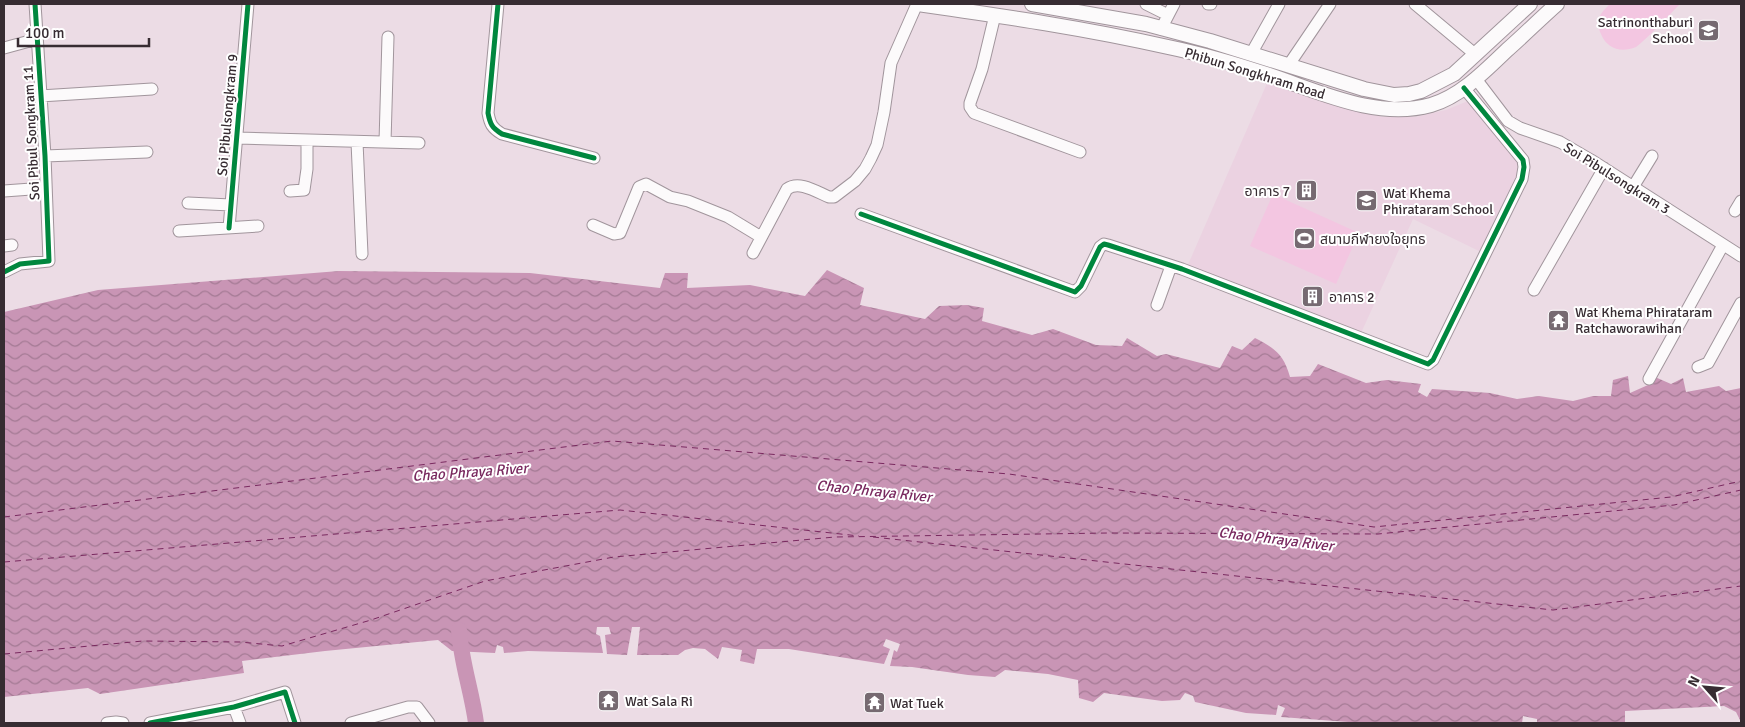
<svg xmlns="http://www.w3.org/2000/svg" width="1745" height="727" font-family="Signika,'Noto Sans Thai',sans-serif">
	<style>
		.built { fill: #ebd2e1 }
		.grass { fill: #f3c6e1 }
		.water { fill: url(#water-waves) }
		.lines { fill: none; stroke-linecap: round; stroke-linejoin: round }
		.river { stroke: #c995b5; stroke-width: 16 }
		.ferry { stroke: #79295f; stroke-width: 1; stroke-dasharray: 6 5; stroke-linecap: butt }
		.minor-casing { stroke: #a1959c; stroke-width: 13 }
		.major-casing { stroke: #a1959c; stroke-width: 16 }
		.minor { stroke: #fcfafb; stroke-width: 11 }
		.major { stroke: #fcfafb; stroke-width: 14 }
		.cycleway-casing { stroke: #fff; stroke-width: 8 }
		.cycleway { stroke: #00873e; stroke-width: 5 }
		.labels { text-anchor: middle; stroke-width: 4; stroke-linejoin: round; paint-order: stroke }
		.poi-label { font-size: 14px; fill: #372c32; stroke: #fff; text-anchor: start }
		.street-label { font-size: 14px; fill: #372c32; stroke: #fff }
		.water-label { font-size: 15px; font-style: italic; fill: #79295f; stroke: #fff }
	</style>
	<defs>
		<pattern id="water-waves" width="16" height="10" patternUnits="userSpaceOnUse" patternTransform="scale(1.25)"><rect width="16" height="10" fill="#c995b5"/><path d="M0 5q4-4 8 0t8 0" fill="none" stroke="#a47a94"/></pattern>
	</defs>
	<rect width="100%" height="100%" fill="#ecdce5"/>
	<path class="built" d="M1268,81L1357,111L1383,117H1416L1446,110L1468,101L1518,160L1520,166L1519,179L1481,252L1413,219L1361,333L1187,267Z"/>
	<path class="grass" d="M1610,4H1680C1672,12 1644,42 1636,47C1621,53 1607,49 1601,34C1599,30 1597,24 1599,19C1600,13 1606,8 1610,4Z
		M1273,194L1359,233L1336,284L1250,246Z"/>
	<path class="water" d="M827,270L864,288L860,305L925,319L939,306L967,305L984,308L982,321L1032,335L1053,329L1096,345L1122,346L1127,338L1157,356L1166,354L1220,368L1232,346L1242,350L1255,338C1275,348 1284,355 1290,377L1310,376L1318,364L1366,383L1387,380L1421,384L1418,392L1427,397L1432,389L1490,393L1517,399L1539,396L1573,401L1593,396H1611L1613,380L1628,376L1630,393L1648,385L1655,377L1671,384L1683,378L1686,392L1719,386L1726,391L1741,388V722L1736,712L1724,706L1625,711V723H1537V719L1523,716L1522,723H1362L1281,717L1285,708L1278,705L1276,715L1246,713L1195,702L1193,696L1185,693L1180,700L1162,701L1104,693L1093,702L1079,698L1078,680L1048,674L1005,670L995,677L968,675L912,667L890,666L894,650L897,652L900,644L886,639L883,646L890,649L884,664L789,649H757L754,664L740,661L742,650L722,647L718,659L705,649L693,648L685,650L678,655H637L640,627H632L627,655L607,654L605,635L611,634L609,627H597L596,634L600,636L603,653L528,651L504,653L503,647L497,645L495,653L452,651L438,640L325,651L242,661L244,673L100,694L88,688L4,697V312L98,290L339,271L530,273L660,288L665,273H688L687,288L750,285L805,296Z"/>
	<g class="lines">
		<path class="river" d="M459,630C461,662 472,692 476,723"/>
		<path class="ferry" d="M4,517L612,441L1009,474L1374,527L1671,497L1741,481
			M873,537L1553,610L1741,586
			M4,562L620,510L859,536
			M4,654L143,641L240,642L282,646L371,620L485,581L614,557L835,537L1108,533L1378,534L1674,505L1741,490"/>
		<defs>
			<path id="minor" d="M498,4L488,113C490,124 492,128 502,134L594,158
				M1146,4L1168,15
				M1208,4H1211
				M1415,4L1476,55
				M995,15L982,69L970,103V107L974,113L1080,152
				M1161,29L1174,4
				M4,48L37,39
				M1251,54L1279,4
				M1288,66L1330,4
				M1476,79L1508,121L1520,128L1560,142L1591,160L1741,256
				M40,96L152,89
				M238,138L419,143
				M357,142L362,254
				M385,142L388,37
				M45,156L147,152
				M1633,187L1652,156
				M4,191L45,188
				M290,191L304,190L307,169V141
				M188,203L231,205
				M1735,211L1741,201
				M861,214L1075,292L1081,286L1100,247L1104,244L1108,245L1182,269L1428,364L1433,360L1522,179L1524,167L1523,160L1464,88
				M593,225L614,234L620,233L639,187L646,184L670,197L688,201L728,217L761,237
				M229,228L248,4
				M179,231L258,226
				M4,246L12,245
				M753,253L787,189C799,180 817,192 829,197H834L855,181L865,169L871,158L877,145L884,112L891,63L917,4
				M4,272L20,264L49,261L45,156L35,4
				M1534,290L1604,168
				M1157,305L1171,266
				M1698,367L1708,363L1741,303
				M1649,379L1723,245
				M234,707L240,723
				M107,723L116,722L123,723
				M150,723L234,707L285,692L295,723
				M351,723L408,707H417L429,723"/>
			<path id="major" d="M918,4C1001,16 1085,28 1168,47C1202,54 1236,64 1269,75C1320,92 1377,120 1431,105C1461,96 1485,71 1507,50C1524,35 1540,19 1557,4
				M1032,4L1146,24L1210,41L1364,89L1394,95L1409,94L1421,91L1454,74L1530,4"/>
		</defs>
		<use href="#minor" class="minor-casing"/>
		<use href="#major" class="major-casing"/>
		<use href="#minor" class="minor"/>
		<use href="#major" class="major"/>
		<defs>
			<path id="cycleway" d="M498,4L488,113C490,124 492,128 502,134L594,158
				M861,214L1075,292L1081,286L1100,247L1104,244L1108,245L1182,269L1428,364L1433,360L1522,179L1524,167L1523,160L1464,88
				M229,228L248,4
				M4,272L20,264L49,261L45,156L35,4
				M150,723L234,707L285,692L295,723"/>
		</defs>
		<use href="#cycleway" class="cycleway-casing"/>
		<use href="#cycleway" class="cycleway"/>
	</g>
	<defs>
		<symbol id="school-square" viewBox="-11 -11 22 22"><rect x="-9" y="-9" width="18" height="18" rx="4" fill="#766a71" stroke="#fff"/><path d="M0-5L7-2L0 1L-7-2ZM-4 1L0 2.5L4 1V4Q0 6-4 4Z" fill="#fff"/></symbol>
		<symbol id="building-square" viewBox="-11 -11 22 22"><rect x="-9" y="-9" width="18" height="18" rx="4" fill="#766a71" stroke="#fff"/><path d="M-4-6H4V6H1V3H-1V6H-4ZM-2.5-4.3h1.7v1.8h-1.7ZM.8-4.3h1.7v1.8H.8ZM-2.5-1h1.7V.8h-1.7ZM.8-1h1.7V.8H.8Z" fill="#fff"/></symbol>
		<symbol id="stadium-square" viewBox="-11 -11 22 22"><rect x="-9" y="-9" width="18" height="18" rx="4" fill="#766a71" stroke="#fff"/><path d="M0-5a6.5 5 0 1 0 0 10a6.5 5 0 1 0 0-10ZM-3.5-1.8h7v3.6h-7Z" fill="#fff"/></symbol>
		<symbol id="temple-square" viewBox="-11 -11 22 22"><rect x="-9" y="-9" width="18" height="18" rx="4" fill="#766a71" stroke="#fff"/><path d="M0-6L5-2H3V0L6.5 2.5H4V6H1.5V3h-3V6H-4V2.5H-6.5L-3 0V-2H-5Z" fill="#fff"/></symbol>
	</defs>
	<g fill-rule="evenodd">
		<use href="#school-square" x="1696" y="18" width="25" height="25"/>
		<use href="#building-square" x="1294" y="178" width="25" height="25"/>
		<use href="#school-square" x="1354" y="188" width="25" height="25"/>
		<use href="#stadium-square" x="1292" y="226" width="25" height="25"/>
		<use href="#building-square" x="1300" y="284" width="25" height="25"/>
		<use href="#temple-square" x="1546" y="308" width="25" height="25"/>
		<use href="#temple-square" x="596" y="688" width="25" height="25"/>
		<use href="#temple-square" x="862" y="690" width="25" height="25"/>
	</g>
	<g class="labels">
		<g class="poi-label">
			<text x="1693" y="27" text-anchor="end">Satrinonthaburi<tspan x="1693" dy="16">School</tspan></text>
			<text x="1290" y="196" text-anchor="end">อาคาร 7</text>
			<text x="1383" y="198">Wat Khema<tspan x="1383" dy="16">Phirataram School</tspan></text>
			<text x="1320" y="244">สนามกีฬายงใจยุทธ</text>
			<text x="1329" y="302">อาคาร 2</text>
			<text x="1575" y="317">Wat Khema Phirataram<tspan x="1575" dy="16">Ratchaworawihan</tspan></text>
			<text x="625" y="706">Wat Sala Ri</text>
			<text x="890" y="708">Wat Tuek</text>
		</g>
		<g class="street-label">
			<text transform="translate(1255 73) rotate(17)" y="5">Phibun Songkhram Road</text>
			<text transform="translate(227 115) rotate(-85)" y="5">Soi Pibulsongkram 9</text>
			<text transform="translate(31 133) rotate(-93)" y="5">Soi Pibul Songkram 11</text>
			<text transform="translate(1617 178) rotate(32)" y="5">Soi Pibulsongkram 3</text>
		</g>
		<g class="water-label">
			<text transform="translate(470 472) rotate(-4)" y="5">Chao Phraya River</text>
			<text transform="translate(874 491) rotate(6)" y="5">Chao Phraya River</text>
			<text transform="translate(1276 539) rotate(7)" y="5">Chao Phraya River</text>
		</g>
	</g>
	<rect width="1745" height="727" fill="none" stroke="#372c32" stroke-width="10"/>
	<g transform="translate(1705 687) rotate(297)" stroke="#ffffff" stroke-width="4" paint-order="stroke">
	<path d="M0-4L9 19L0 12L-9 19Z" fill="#372c32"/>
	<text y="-8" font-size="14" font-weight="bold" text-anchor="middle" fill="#372c32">N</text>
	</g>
	<path d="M18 38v8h131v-8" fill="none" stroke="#372c32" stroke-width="2.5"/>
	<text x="25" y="38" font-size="15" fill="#372c32" stroke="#ffffff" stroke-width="4" paint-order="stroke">100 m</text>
</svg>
